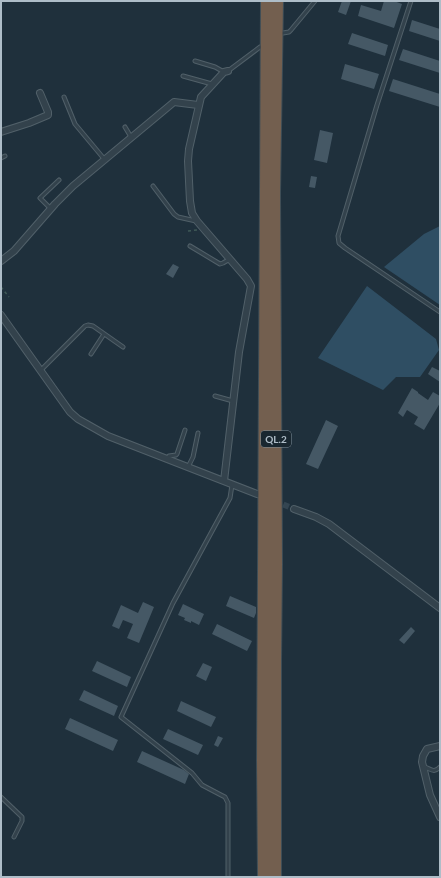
<svg xmlns="http://www.w3.org/2000/svg" width="441" height="878" font-family="Lato,sans-serif">
	<style>
		.water { fill: #2f4e63 }
		.building { fill: #455865 }
		.lines { fill: none; stroke-linecap: round; stroke-linejoin: round }
		.street-tunnel { stroke: #344551; stroke-width: 6; stroke-dasharray: 6 3; stroke-linecap: butt }
		.lane-casing { stroke: #516069; stroke-width: 5 }
		.street-casing { stroke: #516069; stroke-width: 8 }
		.highway-casing { stroke: #3e4d56; stroke-width: 14 }
		.path { stroke: #3f5957; stroke-width: 1.5; stroke-dasharray: 3 3; stroke-linecap: butt }
		.lane { stroke: #33424c; stroke-width: 3 }
		.street { stroke: #33424c; stroke-width: 6 }
		.highway { stroke: #735f4f; stroke-width: 12 }
		.labels { text-anchor: middle; stroke-width: 4; stroke-linejoin: round; paint-order: stroke }
		.shield { fill: #192730; stroke: #81909a; stroke-width: 1 }
		.shield-label { font-size: 10px; font-weight: bold; fill: #aebdc8 }
	</style>
	<rect width="100%" height="100%" fill="#1f303c"/>
	<path class="water" d="M440,226V305L384,267L424,234Z
		M367,286L436,339L439,350L420,377H396L383,390L318,358Z"/>
	<path class="building" d="M342,1H351L346,15L338,12Z
		M384,1H394L402,4L394,28L358,16L361,5L381,11Z
		M412,20L440,29V41L409,31Z
		M352,33L388,45L385,56L348,44Z
		M403,49L440,61V73L399,60Z
		M345,64L379,74L374,89L341,79Z
		M393,79L440,94V107L389,91Z
		M320,130L333,133L327,163L314,160Z
		M311,176L317,177L315,188L309,187Z
		M173,264L179,267L173,278L166,274Z
		M432,367L440,371V382L428,374Z
		M412,388L418,392V393L428,400L433,392L440,396V403L424,430L414,424L418,417L407,410L403,417L398,413Z
		M326,420L338,426L318,469L306,464Z
		M230,596L256,607V613L254,618L226,606Z
		M143,602L154,607L139,643L127,638L133,624L123,620L119,629L112,626L121,605L138,613Z
		M183,604L204,614L199,625L191,621V623L184,620L185,618L178,615Z
		M217,624L252,641L247,651L212,634Z
		M411,627L415,631L404,644L399,640Z
		M97,661L131,677L127,687L92,671Z
		M203,663L212,667L206,681L196,676Z
		M84,690L118,706L114,716L79,700Z
		M181,701L216,717L211,727L177,711Z
		M70,718L118,740L113,751L65,729Z
		M168,729L203,745L198,755L163,739Z
		M218,736L223,738L218,747L214,745Z
		M142,751L184,770L189,774L185,784L137,762Z"/>
	<g class="lines">
		<path class="street-tunnel" d="M275,501L294,509"/>
		<defs>
			<path id="lane" d="M411,1L377,105L338,236L339,243L345,248L440,312
				M283,33L289,32L291,30L315,1
				M195,61L215,67L224,72
				M228,71L260,47
				M183,76L212,84
				M64,97L75,124L105,160
				M125,127L131,137
				M1,158L5,156
				M153,186L174,214L178,217L196,221
				M51,209L40,198L59,180
				M190,246L220,264L223,263L230,259
				M91,354L104,334
				M40,371L85,326L88,325L93,326L123,347
				M215,396L233,401
				M167,459L169,456L176,455L177,454L185,430
				M188,467L193,457L198,433
				M425,767C432,770 434,773 440,767
				M1,797L22,817V821L14,837
				M228,877V803L225,797L221,795L202,785L192,773L121,717L173,603L230,498L232,485"/>
			<path id="street" d="M1,132L29,123L48,115V112L40,93
				M1,261L14,251L55,204L73,186L174,102L198,105
				M1,315L70,412L78,419L108,436L257,494
				M224,481L239,352L251,286L247,279L197,221L192,213L190,201L188,161L189,149L201,97L224,72L228,71
				M294,509L316,517L329,524L440,608
				M440,746L427,749L423,756L422,762L430,795L440,817"/>
			<path id="highway" d="M264,877L263,760L267,1
				M275,877V661L276,564L274,193L277,1"/>
		</defs>
		<use href="#lane" class="lane-casing"/>
		<use href="#street" class="street-casing"/>
		<use href="#highway" class="highway-casing"/>
		<path class="path" d="M188,231L197,230
			M1,287L9,297"/>
		<use href="#lane" class="lane"/>
		<use href="#street" class="street"/>
		<use href="#highway" class="highway"/>
	</g>
	<g class="labels">
		<rect class="shield" x="261" y="431" width="30" height="16" rx="3"/>
		<g class="shield-label">
			<text x="276" y="443">QL.2</text>
		</g>
	</g>
	<rect width="441" height="878" fill="none" stroke="#aebdc8" stroke-width="4"/>
</svg>
